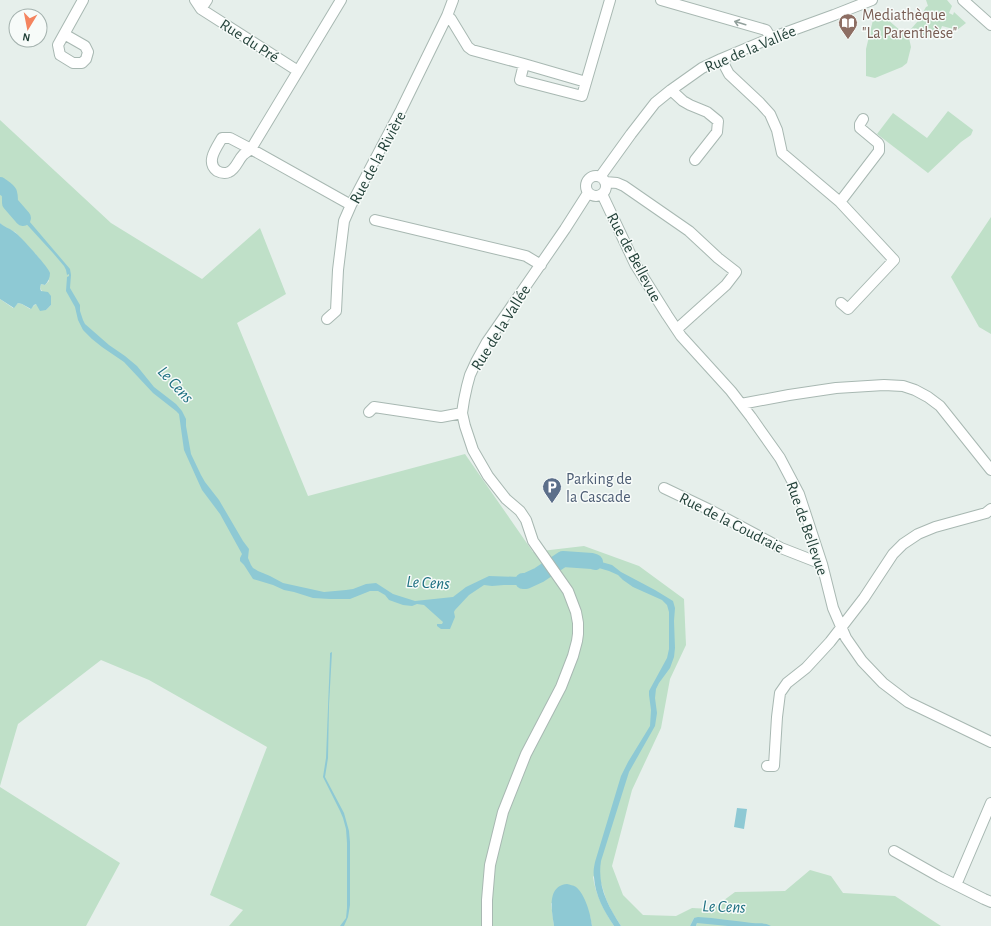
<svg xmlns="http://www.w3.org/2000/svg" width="991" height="926" font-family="'Alegreya Sans',sans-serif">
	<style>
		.green { fill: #bfe0c8 }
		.water { fill: #8ec9d4 }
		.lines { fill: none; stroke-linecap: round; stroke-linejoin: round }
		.river { stroke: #8ec9d4; stroke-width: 16 }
		.minor-casing { stroke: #a8b8b2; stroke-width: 12 }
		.minor { stroke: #fff; stroke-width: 10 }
		.oneway { stroke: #92a09c }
		.labels { text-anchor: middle; stroke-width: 3; stroke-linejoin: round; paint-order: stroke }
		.education-label { font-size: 16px; fill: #785e54; stroke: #f7fbf9; text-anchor: start }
		.street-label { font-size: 16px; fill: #24423a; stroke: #f7fbf9 }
		.service-label { font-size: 16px; fill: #4e5e75; stroke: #f7fbf9; text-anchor: start }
		.water-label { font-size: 17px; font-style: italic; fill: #1c6f80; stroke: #f7fbf9 }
	</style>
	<rect width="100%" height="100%" fill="#e6efeb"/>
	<path class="green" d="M926,0H947L952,6L949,13L953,15L954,12L966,23L957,30L942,26L937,39C927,38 919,36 911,29L918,21L926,7L928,6Z
		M880,13L909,38L911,47L907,63L902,67L875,78L866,76V49L873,20Z
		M948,111L973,130L971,135L961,142L928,173L877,134L893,113L927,138Z
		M0,120L111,223L202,279L260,228L286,294L237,323L308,496L465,454L533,552L584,546L639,566L684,599L686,645L670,679L661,728L632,790L612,866L623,895L643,915L676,916L692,908L712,909L735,892L785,891L810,870L831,876L843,893L895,896L941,926H696L697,923H705L694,918L690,926H621L612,912L606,899L601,883L593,876C595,894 604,910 614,926H592L590,916L551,903L554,926H229L243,910L210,895L267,747L149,680L101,660L18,724L0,786V299L13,308L18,303L22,304L30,309L36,304L46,310L51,305L40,288L41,284L45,285L49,281L39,258L15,232L4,227L0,223Z
		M991,217V334L979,327L951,277Z
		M0,787L120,863L86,926H0Z"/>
	<path class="water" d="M12,201L70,269L71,275L70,288L80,305V311L83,320L85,324L109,345L125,356L137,366L154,387L176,404L182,411L186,419V426L191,454L201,475L205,482L219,500L243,541L249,549L248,558L251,565L253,568L258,571L270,576L283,583L324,592L346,590L353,589L366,584L376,583L393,594L415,601L453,597L466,587L489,576L520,577L542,571L544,574C540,581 537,584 529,585H504L492,586L484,585L469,595L455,610L454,612L455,617L450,629H441L437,626V624H442L443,622L424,605L417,604L412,606L403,605L389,600L385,595L378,591H370L350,599H330L313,598L294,592L284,590L273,585L253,579L244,565L240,561V558L242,554L220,514L202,490L197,479L184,450L183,443L179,414L176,411L153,393L124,362L102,347L92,339L83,330L78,320L75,307L66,291L67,277L69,276V274L67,275L66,270L64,266L53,253L9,205L7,202Z
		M0,223C4,227 9,228 13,231C19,234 49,268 50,273C50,278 48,282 45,285L41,284L40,288L41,291L48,292L51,296V305L46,310L40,311L36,304L34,305L31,309L22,304L18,303L14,308L0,299Z
		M577,556L598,561L612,565L621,572L655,590L673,601L675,608L674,621L675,648L674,657L670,668L659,683L656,689L655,698L657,713L655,726L629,772L601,861C597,886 608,906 621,926H614C604,911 595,895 594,877C593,872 594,867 595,862L621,776L628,762L650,726L651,710L649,695V691L667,658L669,649V612L667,605L662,600L633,587L623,580L618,575L609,571L592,566L576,565L574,564L575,558Z
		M332,652L329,705L328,758L325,777L344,813L349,831L350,842V905L348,917L344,926H340L346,918L347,908V843L346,829L343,818L340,811L323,777L326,758L330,657V653Z
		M737,808L747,809L744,829L734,827Z
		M567,884C570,885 573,885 576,887C585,894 591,915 592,926H554C552,912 546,886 567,884Z
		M698,917C716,918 734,921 752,923C759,924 765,922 771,926H728L697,923L696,926H690L694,918Z"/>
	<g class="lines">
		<path class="river" d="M0,185C10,192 10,191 10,203L23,218
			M523,581H526L539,575L563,559L592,561L595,562"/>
		<defs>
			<path id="minor" d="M195,0L201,9L298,71
				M341,0L251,149L230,138H222C217,147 205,162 217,171C221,173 225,174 229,172C236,169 238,160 243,155C245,153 248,151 251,149L351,205
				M661,0L766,30L771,38
				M963,0L991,25
				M201,9L207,0
				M447,16L451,19L468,47L472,50L524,64L586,82
				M64,34L85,46L88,52L86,59L82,63H73L60,55L58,45L83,0
				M721,59L729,74L760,103L770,114L777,130L782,153L840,202L894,260L848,309L841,303
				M524,64L520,80L582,96L610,0
				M671,90L683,101L690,105L707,112L718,121L717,132L695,160
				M586 186a10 10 0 1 1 20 0a10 10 0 1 1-20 0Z
				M600,177L631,134L655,103L671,90L702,68L721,59L771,38L834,15L872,0
				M605,182L617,183L624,186L689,231L718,258L736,272L726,285L677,329
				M602,194L635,264L667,315L681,336L731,391L751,417L780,458L799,494L822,564L833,608L846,638L862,661L883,683L908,702L991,742
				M840,202L879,151V145L878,143L860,128V124L863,119
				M375,220L526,256L541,265
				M327,319L336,311L338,270L344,221L351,205L401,110L447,16L453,0
				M741,404L789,395L836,388L884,385L903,386L915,390L928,397L940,406L991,470
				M369,412L374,407L441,417L462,413
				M664,488L710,510L781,548L822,564
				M767,766H774L777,717L780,693L787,683L806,668L830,642L864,598L893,554L903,544L918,534L935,527L986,513L991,509
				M894,851L940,877L984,899L991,902
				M956,885L991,803
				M487,926V900L490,865L503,812L526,754L561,687L573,656L577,641L578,634V623L576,612L568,591L533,541L526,520L520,511L506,499L488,476L473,450L465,426L462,413L464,400L467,386L470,375L476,362L487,342L565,229L588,193"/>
		</defs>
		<use href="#minor" class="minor-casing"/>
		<use href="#minor" class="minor"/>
	</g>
	<defs><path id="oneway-shaft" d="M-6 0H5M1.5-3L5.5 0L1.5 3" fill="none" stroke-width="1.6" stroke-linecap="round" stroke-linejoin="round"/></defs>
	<use class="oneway" href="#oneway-shaft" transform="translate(740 23) rotate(-163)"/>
	<defs>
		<symbol id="library-pin" viewBox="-11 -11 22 30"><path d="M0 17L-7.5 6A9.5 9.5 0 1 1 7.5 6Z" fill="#8d6e63" stroke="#f7fbf9"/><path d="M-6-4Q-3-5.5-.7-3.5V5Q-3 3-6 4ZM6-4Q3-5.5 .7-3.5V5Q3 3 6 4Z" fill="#fff"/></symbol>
		<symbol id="parking-pin" viewBox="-11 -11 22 30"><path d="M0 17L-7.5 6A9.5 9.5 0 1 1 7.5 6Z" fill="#5c6f8a" stroke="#f7fbf9"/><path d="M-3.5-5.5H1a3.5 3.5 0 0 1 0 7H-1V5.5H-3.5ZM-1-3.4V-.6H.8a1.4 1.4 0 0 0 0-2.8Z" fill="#fff"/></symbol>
	</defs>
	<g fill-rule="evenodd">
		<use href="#library-pin" x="837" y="12" width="22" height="30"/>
		<use href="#parking-pin" x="541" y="476" width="22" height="30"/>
	</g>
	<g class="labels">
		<g class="education-label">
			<text x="862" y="20">Mediathèque<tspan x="862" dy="18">"La Parenthèse"</tspan></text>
		</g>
		<g class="street-label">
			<text transform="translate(250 40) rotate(33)" y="6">Rue du Pré</text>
			<text transform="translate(750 48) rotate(-23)" y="6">Rue de la Vallée</text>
			<text transform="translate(377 157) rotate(-62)" y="6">Rue de la Rivière</text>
			<text transform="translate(635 257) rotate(62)" y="6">Rue de Bellevue</text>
			<text transform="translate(500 327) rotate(-58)" y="6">Rue de la Vallée</text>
			<text transform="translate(732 522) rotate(27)" y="6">Rue de la Coudraie</text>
			<text transform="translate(808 528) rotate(71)" y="6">Rue de Bellevue</text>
		</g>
		<g class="service-label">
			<text x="566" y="484">Parking de<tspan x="566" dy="18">la Cascade</tspan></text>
		</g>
		<g class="water-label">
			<text transform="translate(176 384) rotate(47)" y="6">Le Cens</text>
			<text transform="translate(428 582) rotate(3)" y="6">Le Cens</text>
			<text transform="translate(724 906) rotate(2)" y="6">Le Cens</text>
		</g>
	</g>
	<g transform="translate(28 28) rotate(190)"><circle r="19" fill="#f7fbf9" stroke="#a3b1ad"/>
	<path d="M0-3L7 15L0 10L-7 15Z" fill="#f4845f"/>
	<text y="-6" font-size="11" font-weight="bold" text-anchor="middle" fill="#24423a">N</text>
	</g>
</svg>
